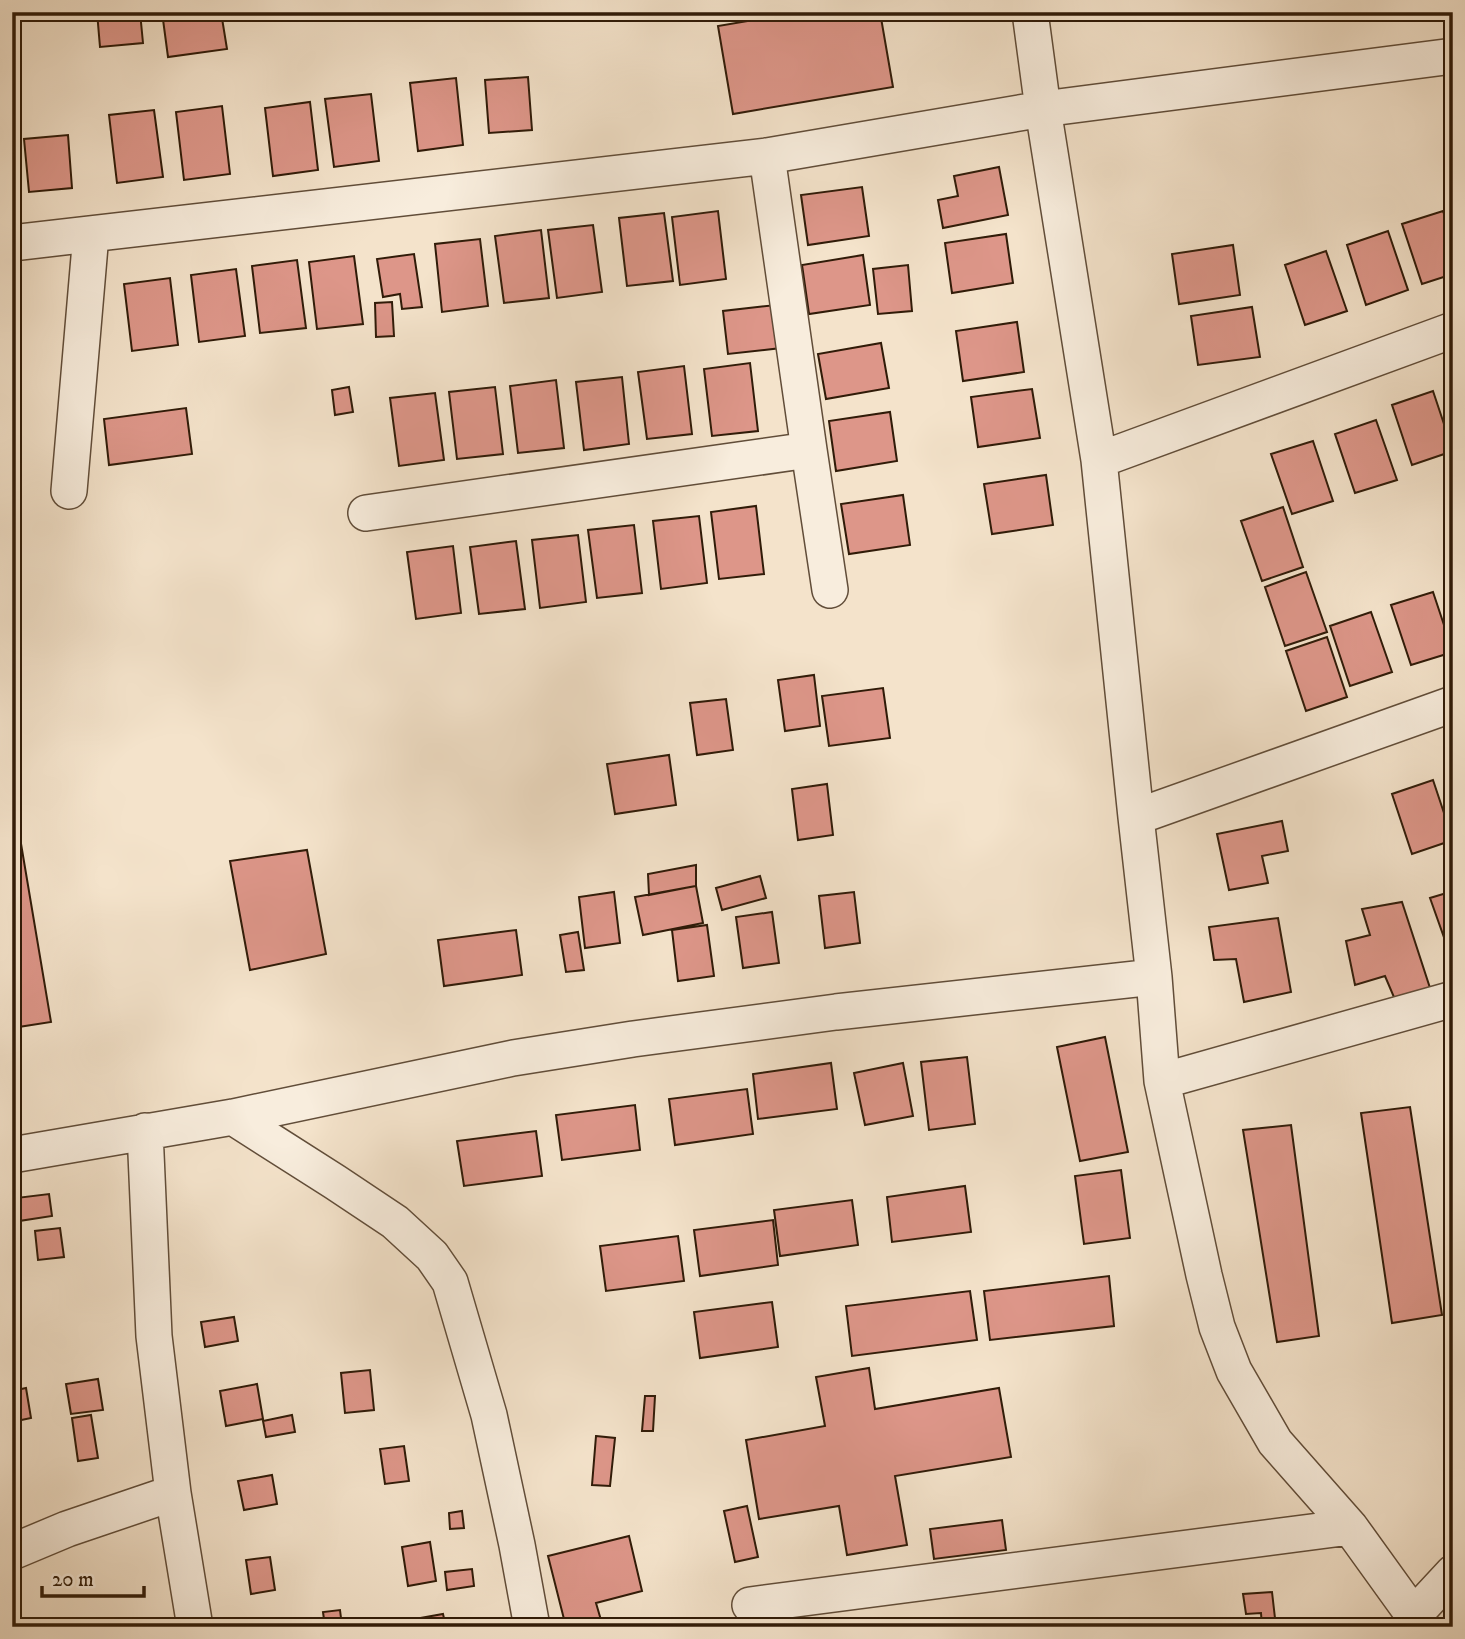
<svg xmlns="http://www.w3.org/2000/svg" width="1465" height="1639" font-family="'IM FELL DW Pica',serif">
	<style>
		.building { fill: #dd9689; stroke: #301b08; stroke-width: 2 }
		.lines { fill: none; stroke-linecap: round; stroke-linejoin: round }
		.minor-casing { stroke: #614d39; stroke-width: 38 }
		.minor { stroke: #f8eddd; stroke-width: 35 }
	</style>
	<rect width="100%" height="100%" fill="#f4e3cb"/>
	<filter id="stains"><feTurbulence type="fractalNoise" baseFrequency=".00286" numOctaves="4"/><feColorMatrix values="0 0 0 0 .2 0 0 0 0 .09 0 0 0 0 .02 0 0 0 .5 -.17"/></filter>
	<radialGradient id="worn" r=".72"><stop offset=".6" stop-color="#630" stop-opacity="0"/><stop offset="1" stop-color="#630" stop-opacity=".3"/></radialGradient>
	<path class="building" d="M97,12H140L143,43L100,47Z
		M162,12H221L227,49L168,57Z
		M800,12H880L893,87L733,114L718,26Z
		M528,77L532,130L489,133L485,80Z
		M456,78L463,145L418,151L410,83Z
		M371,94L379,161L334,167L325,99Z
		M310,102L318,170L273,176L265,108Z
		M222,106L230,174L184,180L176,112Z
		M154,110L163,177L117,183L109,115Z
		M68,135L72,188L29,192L24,139Z
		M999,167L1008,215L943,228L938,200L958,196L954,176Z
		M862,187L869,236L808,245L801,195Z
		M718,211L726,279L680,285L672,217Z
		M1443,211L1453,240V274L1422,284L1402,224Z
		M664,213L673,281L627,286L619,218Z
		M593,225L602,292L557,298L548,230Z
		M541,230L549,298L504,303L495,236Z
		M1388,231L1408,290L1366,305L1347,245Z
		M1006,234L1013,283L952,293L945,243Z
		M480,239L488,306L442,312L435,244Z
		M1233,245L1240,295L1179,304L1172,254Z
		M1326,251L1347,311L1305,325L1285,265Z
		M414,254L422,307L402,309L400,294L383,297L377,259Z
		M863,255L870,305L809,314L802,265Z
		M354,256L363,324L317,329L309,262Z
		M297,260L306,328L260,333L252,266Z
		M908,265L912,311L878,314L873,269Z
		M236,269L245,336L199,342L191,275Z
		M170,278L178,345L132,351L124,284Z
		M392,302L394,336L376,337L375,303Z
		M776,305L781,348L728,354L723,311Z
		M1252,307L1260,357L1198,365L1191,316Z
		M1017,322L1024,372L963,381L956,331Z
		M881,343L889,388L826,399L818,354Z
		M750,363L758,431L712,436L704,369Z
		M684,366L692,434L647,439L638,372Z
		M622,377L629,444L584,450L576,382Z
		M556,380L564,448L518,453L510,386Z
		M349,387L353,412L335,415L332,390Z
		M495,387L503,454L457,459L449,392Z
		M1032,389L1040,438L978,447L971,397Z
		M1433,391L1453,451L1412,465L1392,405Z
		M435,393L444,460L399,466L390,398Z
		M186,408L192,454L109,465L104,419Z
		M890,412L897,461L836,471L829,421Z
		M1376,420L1397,480L1355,493L1335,434Z
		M1313,441L1333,501L1292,514L1271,454Z
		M1046,475L1053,525L992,534L984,484Z
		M903,495L910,545L849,554L841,504Z
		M756,506L764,574L719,579L711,512Z
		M1283,507L1303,567L1262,581L1241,521Z
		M699,516L707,583L661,589L653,521Z
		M634,525L642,593L597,598L588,530Z
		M578,535L586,602L540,608L532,540Z
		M516,541L525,609L479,614L470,547Z
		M453,546L461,613L416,619L407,552Z
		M1306,572L1327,632L1285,646L1265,587Z
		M1433,592L1453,652L1411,665L1391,605Z
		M1371,612L1392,672L1350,686L1330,626Z
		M1327,637L1347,697L1306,711L1286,651Z
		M814,675L820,726L785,731L778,680Z
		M883,688L890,738L829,746L822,696Z
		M726,699L733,750L697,755L690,703Z
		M669,755L676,805L615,814L607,764Z
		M1433,780L1453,840L1412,854L1392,794Z
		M827,784L833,835L798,840L792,789Z
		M16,814L51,1022L12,1028V815Z
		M1282,821L1288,851L1262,856L1268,883L1229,890L1217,834Z
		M307,850L326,954L250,970L230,861Z
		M696,865V886L649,895L648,874Z
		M760,876L766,898L722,910L716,888Z
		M696,886L703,923L643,935L635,897Z
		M1453,891V941L1446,943L1430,898Z
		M614,892L620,943L585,948L579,897Z
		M854,892L860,943L825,948L819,896Z
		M1402,902L1430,988L1396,1002L1385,976L1355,985L1346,941L1370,935L1362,909Z
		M772,912L779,963L743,968L736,917Z
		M1278,918L1291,992L1244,1002L1236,959L1214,960L1209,927Z
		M707,925L714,976L678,981L672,930Z
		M516,930L522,975L444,986L438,940Z
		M578,932L584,970L566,972L560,935Z
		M1105,1037L1128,1152L1080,1161L1057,1047Z
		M967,1057L975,1124L929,1130L921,1062Z
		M831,1063L837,1109L758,1119L753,1074Z
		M903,1063L913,1116L865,1125L854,1073Z
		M747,1089L753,1134L675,1145L669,1099Z
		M635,1105L640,1150L562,1160L556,1115Z
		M1410,1107L1442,1315L1392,1323L1361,1113Z
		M1291,1125L1319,1336L1277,1342L1243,1130Z
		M536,1131L542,1176L464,1186L457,1141Z
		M1121,1170L1130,1238L1084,1244L1075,1176Z
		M965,1186L971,1232L892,1242L887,1197Z
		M49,1194L52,1216L19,1221L16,1198Z
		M852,1200L858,1245L780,1256L774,1210Z
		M773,1220L778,1265L700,1276L694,1230Z
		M60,1228L64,1257L38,1260L35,1231Z
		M678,1236L684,1281L606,1291L600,1246Z
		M1109,1276L1114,1326L990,1340L984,1291Z
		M970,1291L977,1340L852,1356L846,1306Z
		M772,1302L778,1347L700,1358L694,1312Z
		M234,1317L238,1341L205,1347L201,1322Z
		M869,1368L875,1409L999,1388L1011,1457L895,1476L907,1545L847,1555L839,1506L759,1519L746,1440L825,1426L816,1377Z
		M370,1370L374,1410L345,1413L341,1373Z
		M98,1379L103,1410L71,1414L66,1384Z
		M257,1384L263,1419L226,1426L220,1391Z
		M26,1388L31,1418L12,1422V1391Z
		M645,1396H655L653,1431H642Z
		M91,1415L98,1458L78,1461L72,1418Z
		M292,1415L295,1432L266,1437L263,1421Z
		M596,1436L615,1438L610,1486L592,1485Z
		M404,1446L409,1481L385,1484L380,1449Z
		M272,1475L277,1504L244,1510L238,1481Z
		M747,1506L758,1557L735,1562L724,1511Z
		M462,1511L464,1528L450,1529L449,1513Z
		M1002,1520L1006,1550L934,1559L930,1529Z
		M629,1536L642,1591L596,1603L603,1627H566L548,1556Z
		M430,1542L436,1581L408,1586L402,1547Z
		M270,1557L275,1590L251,1594L246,1560Z
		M472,1569L474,1586L447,1590L445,1572Z
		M1272,1592L1276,1627H1262L1261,1613L1246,1614L1243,1594Z
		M340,1610L342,1626L325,1627L323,1612Z
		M443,1614L446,1627H422L420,1618Z"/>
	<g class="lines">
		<defs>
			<path id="minor" d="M1030,12L1043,109L1099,460L1136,817L1154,977L1162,1081L1204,1275L1217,1327L1234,1371L1275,1442L1350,1527L1422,1627
				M767,156L809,450L830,590
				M12,243L767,156L1043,109L1453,56
				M1099,460L1453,330
				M69,491L91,234
				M366,513L809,450
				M1136,817L1453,704
				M1162,1081L1453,999
				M233,1117L335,1182L395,1222L432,1256L450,1282L489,1415L517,1545L532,1627
				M145,1131L154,1336L173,1493L195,1627
				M12,1155L233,1117L513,1058L633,1039L836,1012L1154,977
				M12,1552L67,1529L173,1493
				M750,1605L1350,1527
				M1414,1615L1453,1573"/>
		</defs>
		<use href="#minor" class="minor-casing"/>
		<use href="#minor" class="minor"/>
	</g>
	<rect width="1465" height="1639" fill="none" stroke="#f4e3cb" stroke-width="42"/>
	<rect x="14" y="14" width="1437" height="1611" fill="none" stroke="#301b08" stroke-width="3.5"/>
	<rect x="21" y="21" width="1423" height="1597" fill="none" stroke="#301b08" stroke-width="2"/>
	<path d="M42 1586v10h102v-10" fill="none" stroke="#301b08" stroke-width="3.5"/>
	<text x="52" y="1586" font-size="21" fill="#301b08" stroke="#f8eddd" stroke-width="5" paint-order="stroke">20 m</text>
	<rect width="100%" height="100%" filter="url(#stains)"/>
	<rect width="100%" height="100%" fill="url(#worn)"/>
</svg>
